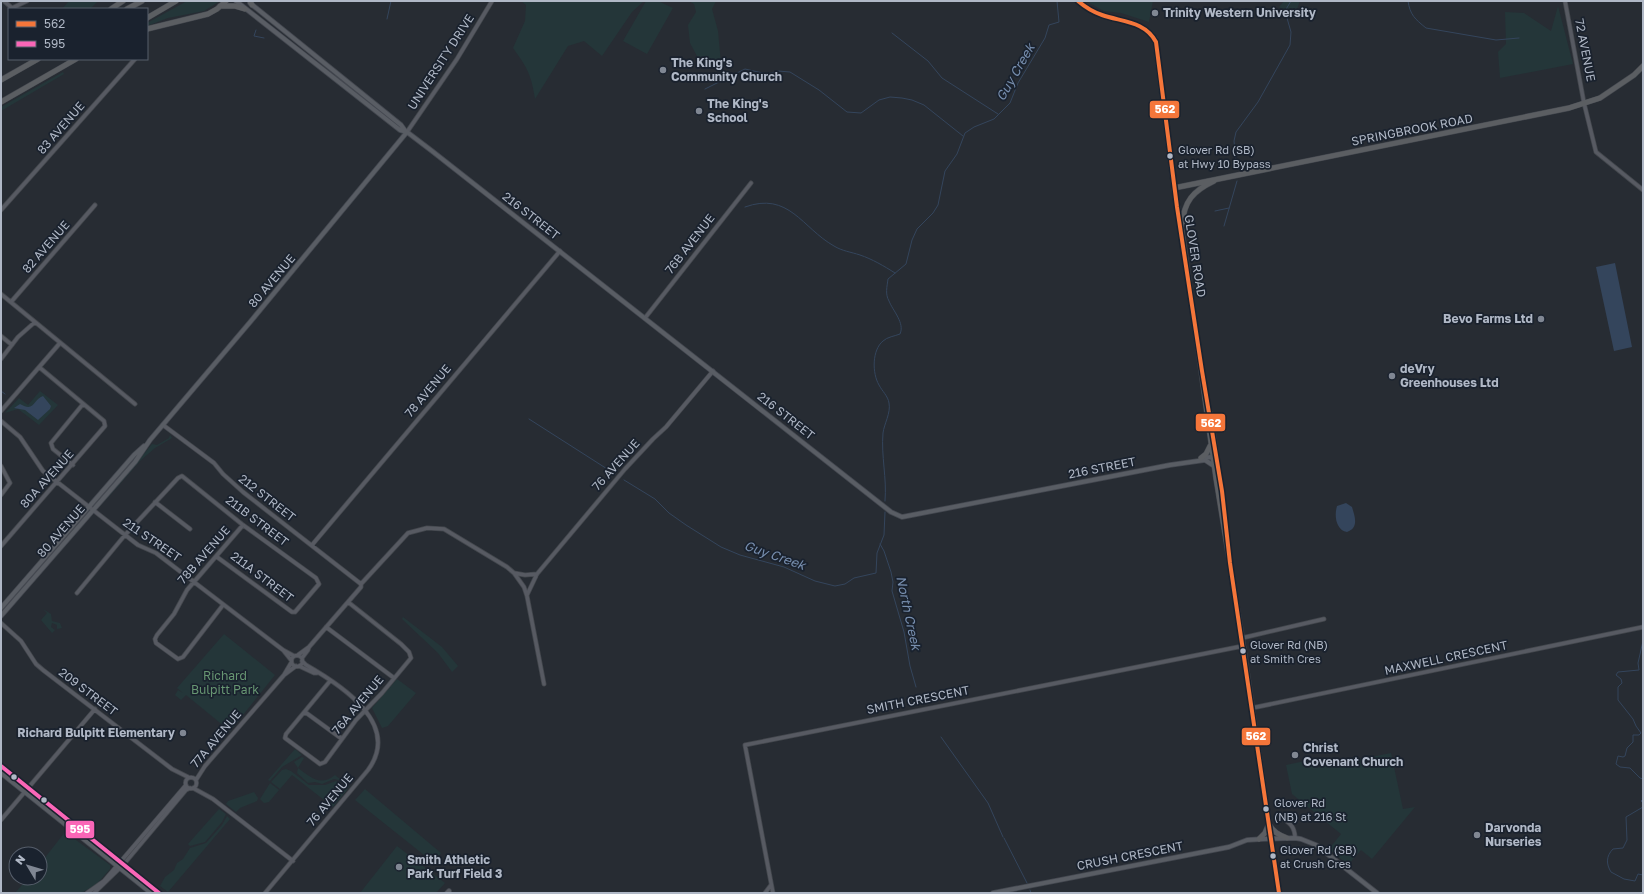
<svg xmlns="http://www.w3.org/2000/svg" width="1644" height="894" font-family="'Golos Text',sans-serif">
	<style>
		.green { fill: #243639 }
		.water { fill: #34455c }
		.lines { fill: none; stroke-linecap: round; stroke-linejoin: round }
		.stream { stroke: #34455c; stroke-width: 1 }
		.minor-casing { stroke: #43474d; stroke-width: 5 }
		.major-casing { stroke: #444850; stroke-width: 5.5 }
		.highway-casing { stroke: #44484f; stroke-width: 6 }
		.minor { stroke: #575a62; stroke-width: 3.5 }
		.major { stroke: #595d64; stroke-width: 4 }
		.highway { stroke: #5b5e62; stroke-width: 5 }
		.bus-1-casing { stroke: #1a222e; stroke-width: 7 }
		.bus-2-casing { stroke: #1a222e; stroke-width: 7 }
		.bus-1 { stroke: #f5763a; stroke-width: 4 }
		.bus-2 { stroke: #fa66b7; stroke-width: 4 }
		.poi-dot { fill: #808793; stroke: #1a222e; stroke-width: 1.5 }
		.bus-dot { fill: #b0b8c6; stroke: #1a222e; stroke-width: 1.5 }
		.labels { text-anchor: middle; stroke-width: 3.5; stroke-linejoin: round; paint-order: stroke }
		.bus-label { font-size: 11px; fill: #b0b8c6; stroke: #1a222e; text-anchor: start }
		.poi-label { font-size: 12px; font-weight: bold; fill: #b0b8c6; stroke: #1a222e; text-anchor: start }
		.street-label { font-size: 12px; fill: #b0b8c6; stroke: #1a222e }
		.park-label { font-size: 12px; fill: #679672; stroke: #1a222e }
		.water-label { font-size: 13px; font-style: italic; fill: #778eae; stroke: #1a222e }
		.line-badge { stroke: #1a222e; stroke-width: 1.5 }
		.badge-label { font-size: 11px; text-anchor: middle; font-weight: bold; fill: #fff }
	</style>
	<rect width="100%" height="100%" fill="#272c33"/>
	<path class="green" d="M69,1H98L90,9H62Z
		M187,1H220L204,11L168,18L147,26V23Z
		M521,1H644L632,12L602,56L584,41L568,46L535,99C531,74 528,69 513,48L525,21L526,5Z
		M646,1H658L673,8L647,54L623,41Z
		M689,1H716L712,9L718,31L721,64L711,65L698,58L690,43L688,25L696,12L694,4Z
		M1086,1H1153L1149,22L1121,13L1104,11Z
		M1284,1H1300L1297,9L1290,15L1279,7Z
		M1558,6L1573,64L1500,78L1498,52L1506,44L1505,12L1524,13L1551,31Z
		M63,72L64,74L1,111V107Z
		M40,391L58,405L39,425L18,409L5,413L19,398L28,405Z
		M170,435L172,438L155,448L141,460L99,508L152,444L157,445L169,438Z
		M43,609L51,614L52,621L60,623L62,628L57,629V625L52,623L51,627L55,630L52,633L41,620L47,613Z
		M403,617L442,647L458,666L452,672L438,653L402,619Z
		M224,634L275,675L230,731L186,695L181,700L175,695L178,690L183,693L177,688Z
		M397,679L416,693L388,726L382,728L372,708Z
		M295,749L302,755L282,767L270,781L268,780Z
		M1391,753L1403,809L1415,807L1372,859L1361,850L1348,865L1329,849L1341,834L1292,794L1286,765L1314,759L1316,768Z
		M302,757L304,758L298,768C310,777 321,787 335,775L350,787L348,788L339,780L334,779L322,784L315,782L308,783L297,773L298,768L294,762Z
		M286,769L291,771L309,785H325L336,781L348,789L333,807L292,775L280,789L271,782L282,770Z
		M270,783L279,790L269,802L264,803L260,799Z
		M365,789L441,853L434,863L355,800Z
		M254,792L258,798L257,801L240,808L236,812L226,804L228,801Z
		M219,809L226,814L222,822L205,842L190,846L188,844Z
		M227,816L230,819L168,892L160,886L165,877L174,870L177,863L183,859L190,848L206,843L222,825Z
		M65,832L110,865V869L96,885L81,893H15L28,878H40V864Z
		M397,846L445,883L436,893H360Z"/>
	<path class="water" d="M1615,263L1632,347L1614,351L1596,267Z
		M43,396L51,406L50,409L38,420L25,410L14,408L20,404C35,413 33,399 43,396Z
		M1346,503L1352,507C1355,517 1359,528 1347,532C1336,530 1334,516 1337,506Z"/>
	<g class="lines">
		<path class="stream" d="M1408,1C1410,15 1415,19 1426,28L1496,40L1519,38
			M387,19L391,1
			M256,30L254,36L264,38
			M892,33L928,61L942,78L998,114
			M705,89L745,69L767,74L778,71L790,72L819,90L847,112L861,113L879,100L890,97L902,98L912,100L924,105L963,136
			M1236,162L1234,141L1236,132L1258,102L1290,45L1291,32L1285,11L1291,1
			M745,207C789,191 802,228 834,246C842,251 851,252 860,255C872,259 884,266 895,273
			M1215,211L1229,208
			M1224,226L1237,181
			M1,391L5,394
			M529,419L615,474
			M624,480L655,499L669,513L686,525L721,547L740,555L784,567L815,581L835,586L845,584L854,578L876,573L877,553L884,535L885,512
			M885,501C887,478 881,456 883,433C884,424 891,413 889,403C888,396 882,391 879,385C872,373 872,350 883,341C887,337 895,336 900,334C905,323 893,311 889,301C885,294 887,287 888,279L906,264L912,240L917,229L933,213L938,205L945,171L957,154L965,133L974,127L994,119L1010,103L1018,83L1045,38L1049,25L1059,22L1057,1
			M880,544L884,551L891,572L893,582L892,591L904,632L910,666L916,687
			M1643,641L1638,663L1639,670L1618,672L1616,675L1621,679L1622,683L1618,687V700L1633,719L1636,726L1641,733L1639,735H1633V742L1627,748L1625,756L1623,757L1618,756L1616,764L1620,767L1630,768L1640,778L1643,779
			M941,737L988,803L1003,837
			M1643,799L1641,801L1643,803
			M1643,807L1626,817L1627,840L1623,848L1613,849C1606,856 1606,864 1611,872L1624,879L1635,881L1638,874L1643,875
			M1004,838L1027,883
			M1030,890L1031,893"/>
		<defs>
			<path id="minor" d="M4,1L12,8L27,1
				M1565,1L1584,103L1596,152L1643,190
				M407,132L457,59L492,1
				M1,210L135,59
				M1,294L135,404
				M11,302L95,205
				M645,318L751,183
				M1,336L12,345
				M1,359L18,337L35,322
				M1,411L60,343
				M1,421L20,437L43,471L138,545L156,553L283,650L294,656
				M163,425L214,463L223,474L243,492L361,584
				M73,465L53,449L51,443L83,404
				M1,466L10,483L1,495
				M155,502L190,529
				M312,545L560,251
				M1,546L105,426L104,421L39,367
				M514,573L525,575L537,574
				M77,593L125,535L178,478L182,476L243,525L316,578L319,584L295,612H292L217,557
				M527,595L537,574L625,469L653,439L666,427L713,371
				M223,605L183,657L178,659L156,643L155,639L157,635L174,614L187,590L243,525
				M1,623L21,641L36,664L43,670L172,769L188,777
				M326,627L394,678
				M1242,638L1324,619
				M283,650L291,660
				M298,655L309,647L361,587V584L408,533L427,528L444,529L507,567L514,573L524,587L527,596L544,684
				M291.5 661a5.5 5.5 0 1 1 11 0a5.5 5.5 0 1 1-11 0Z
				M302,658L308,650L309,647
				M299,666L314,673H317
				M284,675L291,663
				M330,681L286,734L285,738L320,764L325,762L356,720L382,693L411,658L409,652L401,644L348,602
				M1252,708L1643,627
				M305,712L342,739
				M185.5 783a5.5 5.5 0 1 1 11 0a5.5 5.5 0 1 1-11 0Z
				M196,780L205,766L284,675L296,666
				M193,788L213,799L293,861
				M1278,815C1288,822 1295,825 1295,838
				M1,820L95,709
				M87,893L104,881L186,785
				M94,893L124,864L186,790L190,788
				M265,893L368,770C402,724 341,685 306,665L302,661
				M765,893L771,885
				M773,893L745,745L1243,646"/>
			<path id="major" d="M236,1L400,130L407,132L432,151L891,512L902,517L1170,465L1205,460L1214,466
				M1078,1C1086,8 1095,13 1105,16C1123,22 1143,21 1155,39L1174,188
				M250,3L401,125L406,132
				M1202,458L1211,457L1217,464
				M1,608L134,455L144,446
				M1,616L135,462L150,440L251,321L407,132
				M1,766L159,893
				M1,773L151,893
				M447,893L449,891
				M993,893L1229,847L1247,840L1263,839L1295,838L1301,839L1316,845L1377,893"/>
			<path id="highway" d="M250,1L252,5
				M220,6H235L245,9
				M111,9L123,1
				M127,9L142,1
				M147,18L176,1
				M147,29L208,14L217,9L226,1
				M1,80L38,59
				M1,102L76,59
				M1182,225C1184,201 1193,191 1214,181
				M1210,413L1216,453
				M1201,458L1206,454L1210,446
				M1269,824C1273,832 1279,835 1287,838
				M1259,839L1265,833L1268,826
				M1279,893L1242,638L1216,478L1182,232L1174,188L1569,108L1600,98L1634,75L1643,66"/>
		</defs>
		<use href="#minor" class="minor-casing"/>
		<use href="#major" class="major-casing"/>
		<use href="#highway" class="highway-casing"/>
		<use href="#minor" class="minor"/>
		<use href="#major" class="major"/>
		<use href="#highway" class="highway"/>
		<defs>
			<path id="bus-1" d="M1078,1C1085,7 1093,12 1102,15C1122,22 1145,21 1156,42L1177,207L1202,371L1222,491L1230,563L1279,893"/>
			<path id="bus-2" d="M1,766L159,893"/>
		</defs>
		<use href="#bus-1" class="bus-1-casing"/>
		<use href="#bus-2" class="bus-2-casing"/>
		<use href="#bus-1" class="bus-1"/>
		<use href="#bus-2" class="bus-2"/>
	</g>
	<g class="poi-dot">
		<circle cx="1155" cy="13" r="4"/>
		<circle cx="663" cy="70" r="4"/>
		<circle cx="699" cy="111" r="4"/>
		<circle cx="1541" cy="319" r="4"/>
		<circle cx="1392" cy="376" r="4"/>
		<circle cx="183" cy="733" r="4"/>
		<circle cx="1295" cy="755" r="4"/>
		<circle cx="1477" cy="835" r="4"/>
		<circle cx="399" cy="867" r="4"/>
	</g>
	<g class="bus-dot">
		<circle cx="1170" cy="156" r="3.5"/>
		<circle cx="1243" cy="651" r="3.5"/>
		<circle cx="14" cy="777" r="3.5"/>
		<circle cx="44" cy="800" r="3.5"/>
		<circle cx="1266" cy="809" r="3.5"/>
		<circle cx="1273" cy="856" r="3.5"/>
	</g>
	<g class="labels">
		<g class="bus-label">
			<text x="1178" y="154">Glover Rd (SB)<tspan x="1178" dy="14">at Hwy 10 Bypass</tspan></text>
			<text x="1250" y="649">Glover Rd (NB)<tspan x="1250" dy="14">at Smith Cres</tspan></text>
			<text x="1274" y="807">Glover Rd<tspan x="1274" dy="14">(NB) at 216 St</tspan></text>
			<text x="1280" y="854">Glover Rd (SB)<tspan x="1280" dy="14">at Crush Cres</tspan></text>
		</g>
		<g class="poi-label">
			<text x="1163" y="17">Trinity Western University</text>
			<text x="671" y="67">The King's<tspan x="671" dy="14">Community Church</tspan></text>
			<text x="707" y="108">The King's<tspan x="707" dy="14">School</tspan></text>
			<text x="1533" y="323" text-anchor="end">Bevo Farms Ltd</text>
			<text x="1400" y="373">deVry<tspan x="1400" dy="14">Greenhouses Ltd</tspan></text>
			<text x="175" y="737" text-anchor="end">Richard Bulpitt Elementary</text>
			<text x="1303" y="752">Christ<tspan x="1303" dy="14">Covenant Church</tspan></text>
			<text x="1485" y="832">Darvonda<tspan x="1485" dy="14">Nurseries</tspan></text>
			<text x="407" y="864">Smith Athletic<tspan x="407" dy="14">Park Turf Field 3</tspan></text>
		</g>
		<g class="street-label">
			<text transform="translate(1585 50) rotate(79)" y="4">72 AVENUE</text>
			<text transform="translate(441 62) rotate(-57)" y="4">UNIVERSITY DRIVE</text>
			<text transform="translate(61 128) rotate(-49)" y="4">83 AVENUE</text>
			<text transform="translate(1412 130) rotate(-11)" y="4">SPRINGBROOK ROAD</text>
			<text transform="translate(531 216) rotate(38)" y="4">216 STREET</text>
			<text transform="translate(690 244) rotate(-52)" y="4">76B AVENUE</text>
			<text transform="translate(46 247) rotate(-49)" y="4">82 AVENUE</text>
			<text transform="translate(1195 256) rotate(81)" y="4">GLOVER ROAD</text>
			<text transform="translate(272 281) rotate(-50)" y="4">80 AVENUE</text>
			<text transform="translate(428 391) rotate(-50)" y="4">78 AVENUE</text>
			<text transform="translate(786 416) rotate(38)" y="4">216 STREET</text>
			<text transform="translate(616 465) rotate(-48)" y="4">76 AVENUE</text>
			<text transform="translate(1102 468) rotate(-11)" y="4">216 STREET</text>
			<text transform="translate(47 479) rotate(-48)" y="4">80A AVENUE</text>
			<text transform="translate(267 498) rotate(38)" y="4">212 STREET</text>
			<text transform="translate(257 521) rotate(37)" y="4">211B STREET</text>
			<text transform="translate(61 531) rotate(-49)" y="4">80 AVENUE</text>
			<text transform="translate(152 540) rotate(34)" y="4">211 STREET</text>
			<text transform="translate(204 555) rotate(-49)" y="4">78B AVENUE</text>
			<text transform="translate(262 577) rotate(37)" y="4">211A STREET</text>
			<text transform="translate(1446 658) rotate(-12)" y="4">MAXWELL CRESCENT</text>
			<text transform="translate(88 692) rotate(37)" y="4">209 STREET</text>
			<text transform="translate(918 700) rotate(-11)" y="4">SMITH CRESCENT</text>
			<text transform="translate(358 705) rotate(-50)" y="4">76A AVENUE</text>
			<text transform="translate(216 739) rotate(-50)" y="4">77A AVENUE</text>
			<text transform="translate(330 800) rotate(-50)" y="4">76 AVENUE</text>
			<text transform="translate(1130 856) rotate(-11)" y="4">CRUSH CRESCENT</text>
		</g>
		<g class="park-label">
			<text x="225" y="680">Richard<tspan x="225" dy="14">Bulpitt Park</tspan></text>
		</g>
		<g class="water-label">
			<text transform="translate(1015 72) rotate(-60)" y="5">Guy Creek</text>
			<text transform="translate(775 555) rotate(19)" y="5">Guy Creek</text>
			<text transform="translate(909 613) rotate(78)" y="5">North Creek</text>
		</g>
	</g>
	<g class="line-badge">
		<rect x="1149" y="100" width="31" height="19" rx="4" fill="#f5763a"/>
		<rect x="1195" y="413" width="31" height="19" rx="4" fill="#f5763a"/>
		<rect x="1241" y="727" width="30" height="19" rx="4" fill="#f5763a"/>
		<rect x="65" y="820" width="30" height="19" rx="4" fill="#fa66b7"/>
	</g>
	<g class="badge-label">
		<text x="1165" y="113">562</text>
		<text x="1211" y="427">562</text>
		<text x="1256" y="740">562</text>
		<text x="80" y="833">595</text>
	</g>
	<rect width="1644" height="894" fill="none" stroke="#b0b8c6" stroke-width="4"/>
	<rect x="8" y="8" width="140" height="52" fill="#1a222e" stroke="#565e6b"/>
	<rect x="16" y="21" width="20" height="6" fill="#f5763a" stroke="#565e6b"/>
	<text x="44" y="28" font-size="12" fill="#b0b8c6">562</text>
	<rect x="16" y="41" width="20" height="6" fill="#fa66b7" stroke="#565e6b"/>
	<text x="44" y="48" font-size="12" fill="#b0b8c6">595</text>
	<g transform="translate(28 866) rotate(308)"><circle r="19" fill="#1a222e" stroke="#565e6b"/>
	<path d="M0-3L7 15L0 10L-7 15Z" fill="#808793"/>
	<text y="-6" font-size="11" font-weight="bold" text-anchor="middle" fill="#b0b8c6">N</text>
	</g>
</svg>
